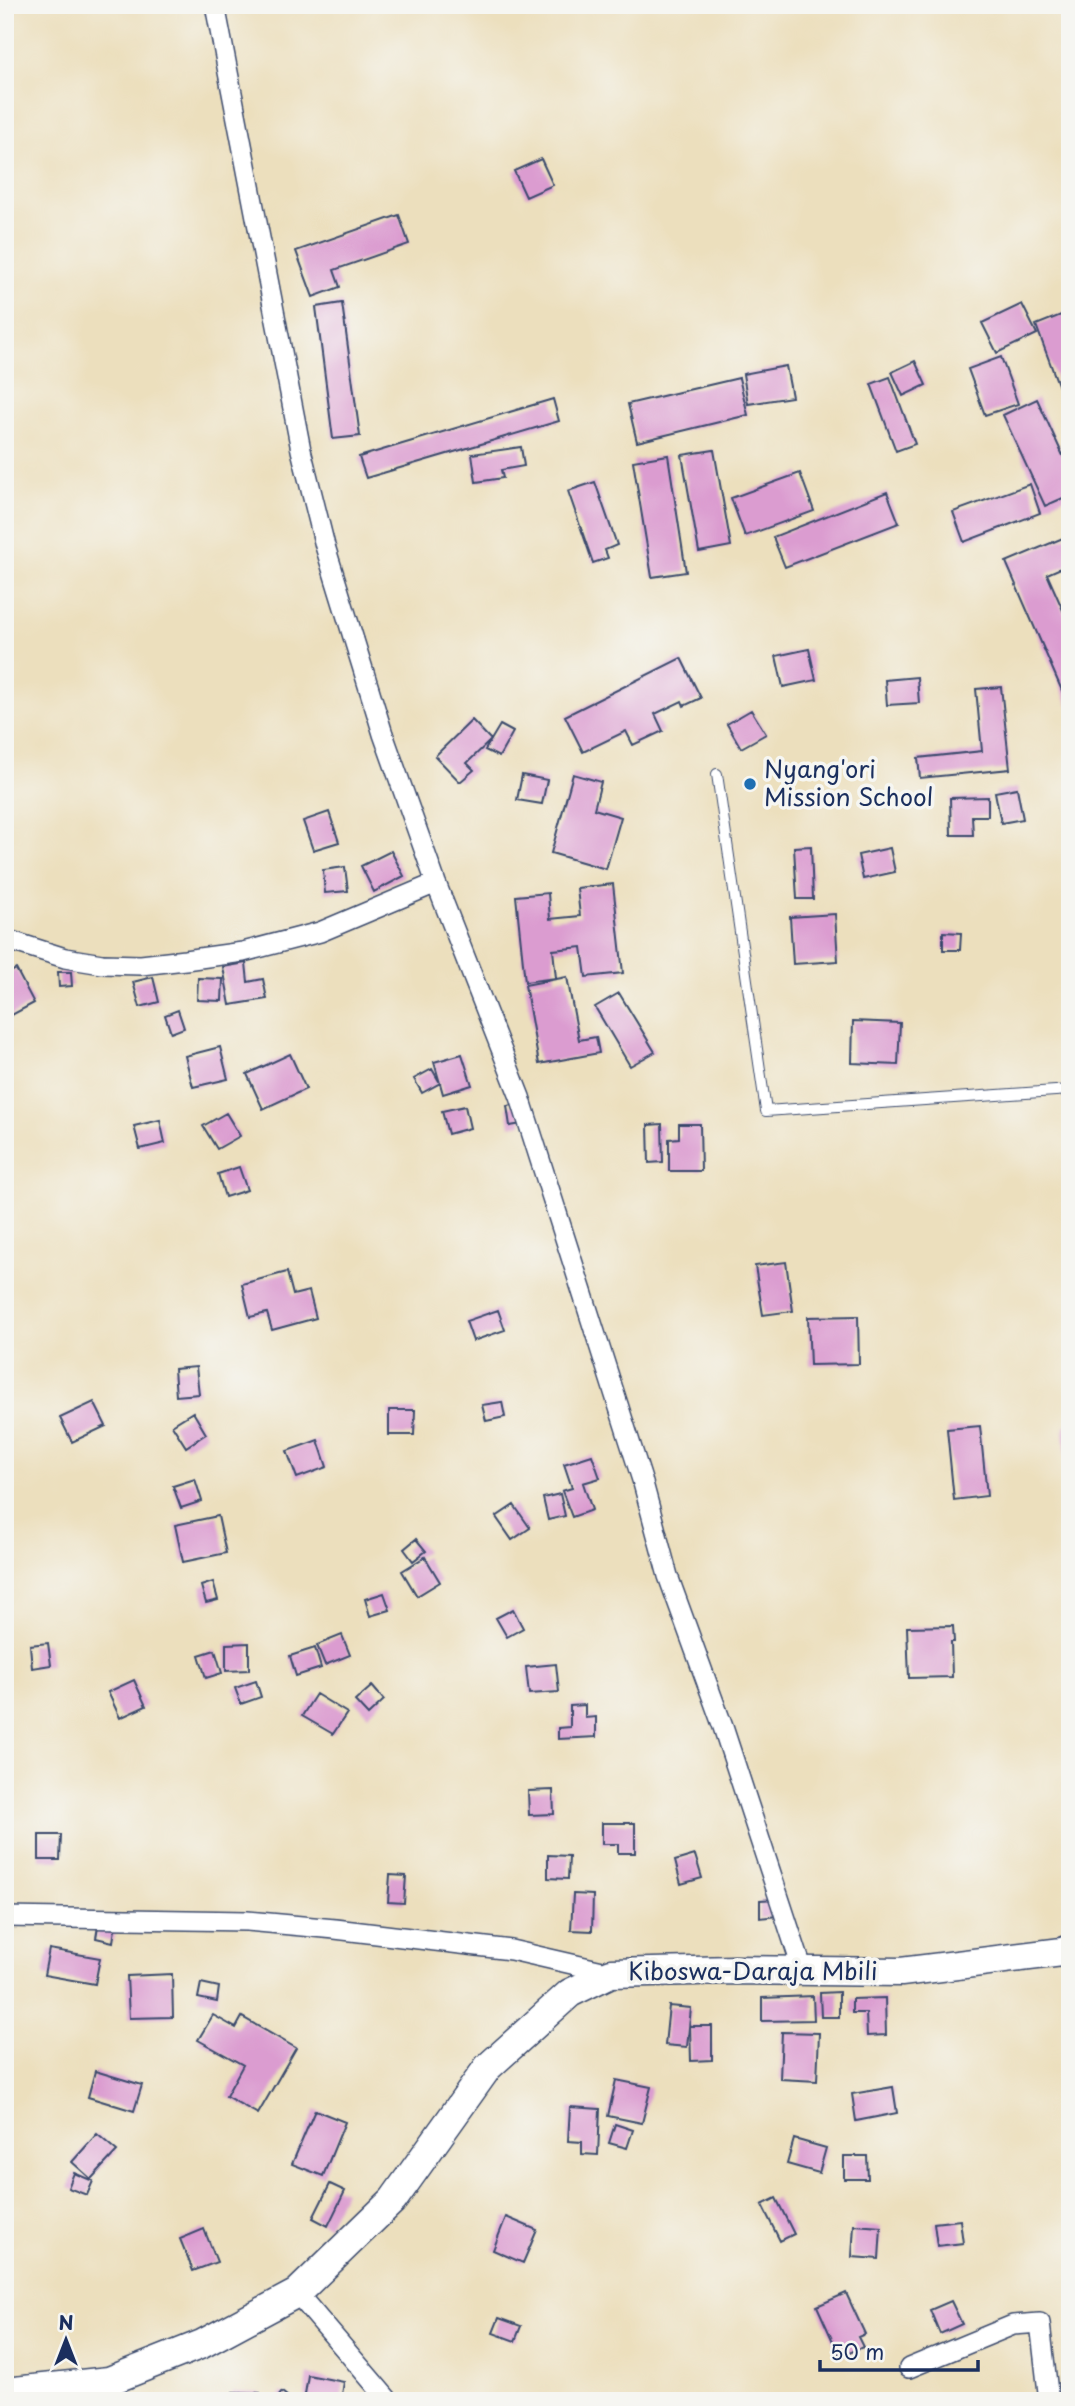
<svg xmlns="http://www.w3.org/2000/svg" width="1075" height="2406" font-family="'Playpen Sans',sans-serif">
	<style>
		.building { fill: #db9cd0 }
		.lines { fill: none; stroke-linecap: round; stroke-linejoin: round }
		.lane-casing { stroke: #3a496c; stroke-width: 12 }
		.street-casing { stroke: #3a496c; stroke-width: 22 }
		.secondary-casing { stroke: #3a496c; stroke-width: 31 }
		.lane { stroke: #fff; stroke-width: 10 }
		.street { stroke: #fff; stroke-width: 19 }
		.secondary { stroke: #fff; stroke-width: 28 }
		.poi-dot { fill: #1f6fb2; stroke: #f6f6f2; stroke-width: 2.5 }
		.labels { text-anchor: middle; stroke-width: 7; stroke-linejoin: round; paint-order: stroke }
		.poi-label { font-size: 24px; fill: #1b2f5e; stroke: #f6f6f2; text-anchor: start }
		.street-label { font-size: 24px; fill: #1b2f5e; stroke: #f6f6f2 }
	</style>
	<rect width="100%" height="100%" fill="#f6f6f2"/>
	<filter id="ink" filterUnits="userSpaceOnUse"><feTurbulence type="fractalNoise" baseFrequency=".0143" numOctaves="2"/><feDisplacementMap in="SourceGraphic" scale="14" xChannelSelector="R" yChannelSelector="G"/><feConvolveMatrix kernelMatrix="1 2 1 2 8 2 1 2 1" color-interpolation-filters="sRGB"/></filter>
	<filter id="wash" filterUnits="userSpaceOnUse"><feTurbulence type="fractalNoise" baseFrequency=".00686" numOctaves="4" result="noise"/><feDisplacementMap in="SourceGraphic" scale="28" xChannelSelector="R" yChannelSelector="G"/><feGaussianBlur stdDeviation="1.57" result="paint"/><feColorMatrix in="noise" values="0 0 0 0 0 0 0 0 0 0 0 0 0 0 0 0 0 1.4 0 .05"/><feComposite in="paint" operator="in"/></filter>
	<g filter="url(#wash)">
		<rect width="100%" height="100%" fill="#ecdfbd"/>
		<g id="blocks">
			<path class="building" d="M541,159L553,185L526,197L514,171Z
				M399,215L409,244L334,270L340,287L313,297L296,251Z
				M342,303L360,436L333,439L316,307Z
				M1022,304L1037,334L997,353L982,323Z
				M1066,313L1070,324V383L1059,387L1036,325Z
				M1001,357L1018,404L985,415L968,369Z
				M915,361L926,385L903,396L892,372Z
				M786,366L792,397L748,404L743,374Z
				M890,377L915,444L896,451L871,384Z
				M739,378L748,415L637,442L628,404Z
				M553,399L559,421L366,478L359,457Z
				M1037,399L1070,471V495L1045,506L1003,415Z
				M521,447L524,466L501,470L503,478L476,482L472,454Z
				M714,450L731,546L699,552L682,455Z
				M668,455L686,572L652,577L633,461Z
				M800,473L814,511L745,536L731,498Z
				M595,482L617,545L605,550L608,558L593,563L568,491Z
				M1030,484L1040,513L964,542L953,512Z
				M887,492L899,523L785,567L773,537Z
				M1070,535V564L1047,574L1070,626V709L1006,562Z
				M809,649L816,680L783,687L776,656Z
				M681,658L701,698L684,706L682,701L655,714L663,731L633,745L626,731L583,752L565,716Z
				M917,677L919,703L887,705L885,680Z
				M1001,687L1010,769L920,778L918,758L982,751L976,689Z
				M751,710L766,734L741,748L727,724Z
				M472,720L491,740L467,763L474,770L460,782L435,756Z
				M500,725L513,732L499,757L485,750Z
				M573,774L601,782L594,809L621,817L606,869L551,853Z
				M522,775L547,780L542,804L517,800Z
				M1017,788L1023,819L1001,823L995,792Z
				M988,797V816H972L973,835H951L950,798Z
				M329,812L339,842L313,850L303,821Z
				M811,846L813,899H797L794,847Z
				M890,848L895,872L863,879L858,855Z
				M391,851L404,876L374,892L361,866Z
				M345,867L348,891L325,893L323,870Z
				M613,884L623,973L586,977L582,947L553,950L556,978L525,982L516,896L548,893L550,919L580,916L577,888Z
				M835,914L838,961L793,964L790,917Z
				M943,932L961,933L960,950H943Z
				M246,963L248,982L263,979L267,999L230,1005L223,967Z
				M16,969L34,1003L10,1016L5,1006V975Z
				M58,972H71L72,986L59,987Z
				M153,977L159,1002L140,1007L133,982Z
				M567,977L579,1040L596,1037L599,1053L539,1064L525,985Z
				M198,978L223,979L222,1001L197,1000Z
				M619,993L655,1052L630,1066L595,1007Z
				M178,1010L184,1028L171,1033L165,1015Z
				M853,1021L900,1023L898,1065L852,1063Z
				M220,1047L228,1079L193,1087L185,1056Z
				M290,1054L306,1089L263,1109L247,1074Z
				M462,1054L472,1085L443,1094L434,1062Z
				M432,1069L440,1083L422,1093L414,1079Z
				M519,1104L522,1124L510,1126L507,1106Z
				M465,1106L470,1128L448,1134L442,1111Z
				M226,1113L240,1136L217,1149L203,1126Z
				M160,1120L165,1143L140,1149L134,1126Z
				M662,1124L663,1162L649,1163L648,1125Z
				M679,1124H700L701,1171H669V1139L679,1138Z
				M239,1167L247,1190L225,1197L218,1174Z
				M786,1262L793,1311L763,1315L755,1266Z
				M287,1272L293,1295L309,1291L316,1318L272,1330L267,1313L250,1317L242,1284Z
				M498,1310L505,1330L473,1341L466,1321Z
				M858,1316L859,1364L810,1365L808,1317Z
				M196,1367L199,1394L176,1396L174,1369Z
				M94,1402L106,1426L72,1442L60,1418Z
				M502,1402L505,1417L486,1421L482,1405Z
				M389,1410H415L414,1435H389Z
				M193,1412L206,1434L186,1447L172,1425Z
				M1064,1425H1070V1483H1067Z
				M980,1426L987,1496L954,1500L947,1429Z
				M318,1440L327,1467L297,1478L287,1451Z
				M592,1455L600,1478L583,1483L592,1510L572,1517L562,1491L572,1488L564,1464Z
				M195,1479L202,1501L181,1508L173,1486Z
				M560,1494L565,1516L548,1520L543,1498Z
				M514,1505L530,1528L512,1540L496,1517Z
				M218,1516L226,1553L183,1562L175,1525Z
				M416,1539L426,1551L413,1561L404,1549Z
				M425,1557L440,1582L417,1596L402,1571Z
				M213,1582L218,1600L206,1603L201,1586Z
				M384,1593L390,1610L370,1616L365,1599Z
				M513,1609L523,1628L507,1637L496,1618Z
				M953,1626L954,1642H951L952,1677L909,1678L907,1627Z
				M342,1635L350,1655L325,1665L317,1645Z
				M48,1643L51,1665L32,1668L30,1645Z
				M249,1643V1670L226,1671V1644Z
				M315,1648L321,1668L296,1676L290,1656Z
				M215,1650L222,1673L206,1678L199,1655Z
				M556,1664L559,1692L529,1694L526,1667Z
				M134,1680L146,1706L120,1718L108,1692Z
				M256,1681L261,1697L241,1704L235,1688Z
				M372,1686L384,1700L368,1715L355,1701Z
				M316,1694L347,1713L333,1734L302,1716Z
				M585,1705V1718L596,1717V1737L558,1739V1728L570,1727V1706Z
				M553,1790L554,1814L529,1815L528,1791Z
				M602,1823H635V1853H618V1844H602Z
				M39,1835H61L60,1860H39Z
				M548,1855L569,1856L568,1879L548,1878Z
				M695,1855L702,1878L681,1884L675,1861Z
				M390,1875L406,1876L404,1903L388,1902Z
				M573,1894L593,1895L592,1931L571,1930Z
				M777,1899V1916L760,1918V1900Z
				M98,1926L115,1929L113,1942L96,1938Z
				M49,1949L100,1958L95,1984L44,1975Z
				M172,1974L173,2017L129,2018L127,1976Z
				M201,1983L219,1987L217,2002L198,1998Z
				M839,1992V2017H821L820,1993Z
				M813,1996L814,2020L762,2021V1998Z
				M885,1998L886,2035L867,2036L866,2013H852V1999Z
				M669,2006L691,2008L687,2047L665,2045Z
				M213,2015L236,2028L242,2017L296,2048L258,2114L226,2096L243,2065L198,2040Z
				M690,2026H712V2060L691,2061Z
				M782,2032L819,2033L817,2081L780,2079Z
				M95,2071L142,2085L134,2111L88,2097Z
				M616,2080L651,2087L642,2123L608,2116Z
				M893,2087L897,2113L856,2121L852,2094Z
				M570,2107L600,2109L598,2155L582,2154V2142L568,2141Z
				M315,2110L345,2122L323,2176L292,2164Z
				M615,2124L633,2130L627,2148L609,2143Z
				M97,2134L117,2151L91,2179L72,2162Z
				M794,2139L826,2148L819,2173L787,2164Z
				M844,2156H867L868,2179H844Z
				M74,2173L93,2181L87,2195L68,2188Z
				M330,2184L345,2191L328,2226L313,2218Z
				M776,2198L794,2234L780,2241L762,2205Z
				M506,2217L537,2230L523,2263L493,2250Z
				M960,2220L963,2243L937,2246L934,2223Z
				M854,2225L881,2227L879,2259L852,2257Z
				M204,2229L217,2262L193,2271L180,2239Z
				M846,2293L865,2334L858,2337L863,2347L840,2357L817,2306Z
				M951,2301L962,2324L940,2334L930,2310Z
				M499,2318L521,2326L515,2341L493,2333Z
				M308,2375L344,2382L341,2401H304Z
				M233,2392L260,2393V2401H232Z
				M282,2392L293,2401H275Z"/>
		</g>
	</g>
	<g filter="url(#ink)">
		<use href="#blocks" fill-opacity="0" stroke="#3a496c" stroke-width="2"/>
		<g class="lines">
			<defs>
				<path id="lane" d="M717,774L766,1111L1070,1090"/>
				<path id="street" d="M215,5L301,450L325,546L383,734L436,883L520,1097L643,1483L668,1576L723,1727L803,1971
					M5,939L65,958L102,964L141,965L185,960L243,952L320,932L436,883
					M5,1917L247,1921L335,1929L511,1950L611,1973
					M297,2293L389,2401
					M909,2368L1013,2325L1040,2323L1049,2401"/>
				<path id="secondary" d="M5,2392L109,2381L202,2344L297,2293L393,2200L488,2067L570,1993L611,1973L734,1970L901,1972L1062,1952L1070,1949"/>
			</defs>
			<use href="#lane" class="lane-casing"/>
			<use href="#street" class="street-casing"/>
			<use href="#secondary" class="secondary-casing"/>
			<use href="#lane" class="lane"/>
			<use href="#street" class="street"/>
			<use href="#secondary" class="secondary"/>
		</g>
	</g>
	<circle class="poi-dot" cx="750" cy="784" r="7"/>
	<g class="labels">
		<g class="poi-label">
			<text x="764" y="778">Nyang'ori<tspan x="764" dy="28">Mission School</tspan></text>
		</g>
		<g class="street-label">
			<text x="753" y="1980">Kiboswa-Daraja Mbili</text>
		</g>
	</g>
	<rect width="1075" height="2406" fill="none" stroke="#f6f6f2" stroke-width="28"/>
	<g transform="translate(66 2340)" stroke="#f6f6f2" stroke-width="5" paint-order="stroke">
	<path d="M0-5L12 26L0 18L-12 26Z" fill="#1b2f5e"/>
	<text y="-10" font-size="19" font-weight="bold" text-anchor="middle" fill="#1b2f5e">N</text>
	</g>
	<path d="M820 2360v10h158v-10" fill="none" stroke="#1b2f5e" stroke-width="3.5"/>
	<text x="830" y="2360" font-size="21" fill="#1b2f5e" stroke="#f6f6f2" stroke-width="5" paint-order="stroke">50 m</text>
</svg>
